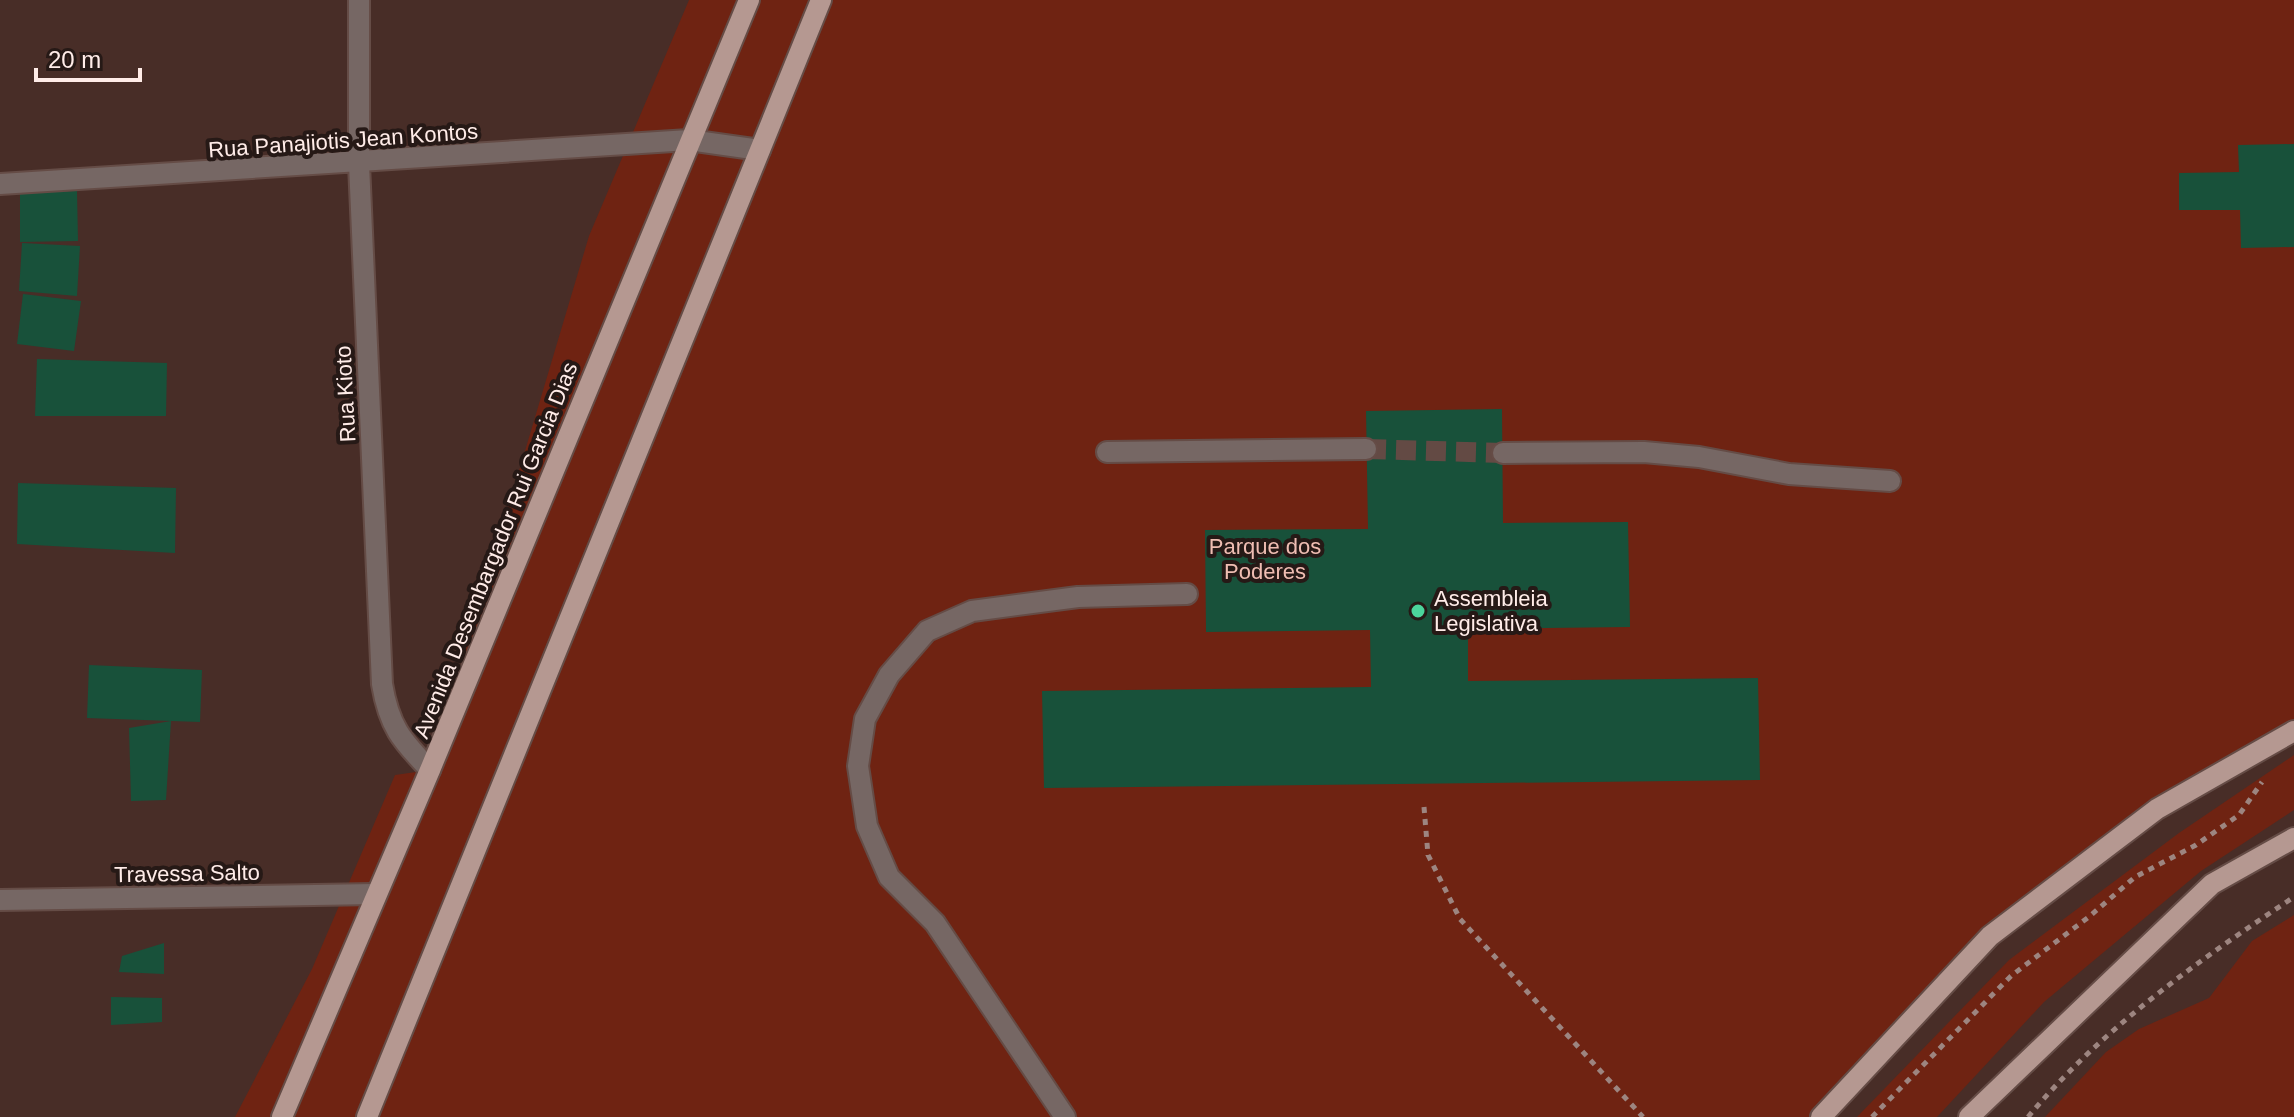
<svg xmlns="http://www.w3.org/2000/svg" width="2294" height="1117" font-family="Helvetica,sans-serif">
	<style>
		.green { fill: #6f2312 }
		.building { fill: #18513a }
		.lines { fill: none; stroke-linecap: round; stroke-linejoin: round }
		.minor-tunnel { stroke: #634a44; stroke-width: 20; stroke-dasharray: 20 10; stroke-linecap: butt }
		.minor-casing { stroke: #654c46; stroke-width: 24 }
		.major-casing { stroke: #654c46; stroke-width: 24 }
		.path { stroke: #9d8580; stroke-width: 5; stroke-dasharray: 6 6; stroke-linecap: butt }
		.minor { stroke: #766764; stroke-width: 20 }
		.major { stroke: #b59891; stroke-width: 20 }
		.poi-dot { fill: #4bd49b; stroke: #261916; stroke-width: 3 }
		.labels { text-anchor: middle; stroke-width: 8; stroke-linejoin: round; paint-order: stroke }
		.street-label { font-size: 22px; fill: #ffece8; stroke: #261916 }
		.park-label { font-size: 22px; fill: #efbdb2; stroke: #261916 }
		.poi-label { font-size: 22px; fill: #ffece8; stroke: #261916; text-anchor: start }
	</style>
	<rect width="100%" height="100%" fill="#482d27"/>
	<path class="green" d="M689,0H2294V731L2156,809L1990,936L1821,1117H235L312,969L395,775L430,770L589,236Z
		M2294,755V810L2201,871L2044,1002L1937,1117H1857L2009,960L2179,833Z
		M2294,915V1117H2045L2106,1052L2139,1029L2209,998L2252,941Z"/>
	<path class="building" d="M2294,144V247L2241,248L2240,210H2179V173L2239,172L2238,145Z
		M77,191L78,241L20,242V193Z
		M22,243L80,246L77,296L19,291Z
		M23,294L81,301L74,351L17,344Z
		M37,359L167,363L166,416H35Z
		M1502,409L1503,523L1628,522L1630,627L1468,629V681L1758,678L1760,780L1044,788L1042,691L1371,687L1370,630L1206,632L1205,530L1368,529L1366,411Z
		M18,483L176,488L175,553L17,544Z
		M89,665L202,670L200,722L87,718Z
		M171,721L166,800L131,801L129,728Z
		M164,943V974L119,972L122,956Z
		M111,997L162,998V1022L111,1025Z"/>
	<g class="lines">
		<path class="minor-tunnel" d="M1366,449L1503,453"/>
		<defs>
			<path id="minor" d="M359,0V164L382,684C389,726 401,740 430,770
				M0,184L689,140L760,150
				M1107,452L1366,449
				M1503,453L1644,452L1699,457L1789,474L1890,481
				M0,900L375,894
				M1065,1117L935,923L889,877L867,826L858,766L865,719L889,675L927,631L972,611L1078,597L1187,594"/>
			<path id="major" d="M282,1117L430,770L749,0
				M367,1117L821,0
				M1821,1117L1990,936L2157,809L2294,731
				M1969,1117L2212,884L2294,838"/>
		</defs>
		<use href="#minor" class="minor-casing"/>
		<use href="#major" class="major-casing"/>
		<path class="path" d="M1424,807L1428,855L1460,919L1643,1117
			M1872,1117L2011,976L2090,916L2135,877L2196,845L2239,815L2262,782
			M2028,1117C2101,1029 2199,960 2294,897"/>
		<use href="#minor" class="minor"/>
		<use href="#major" class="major"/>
	</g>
	<circle class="poi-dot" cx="1418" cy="611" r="8"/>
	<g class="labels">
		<g class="street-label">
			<text transform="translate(343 140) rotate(-4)" y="8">Rua Panajiotis Jean Kontos</text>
			<text transform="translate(345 394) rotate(-93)" y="8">Rua Kioto</text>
			<text transform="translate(495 550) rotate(-68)" y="8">Avenida Desembargador Rui Garcia Dias</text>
			<text transform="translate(187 873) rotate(-1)" y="8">Travessa Salto</text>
		</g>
		<g class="park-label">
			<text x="1265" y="554">Parque dos<tspan x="1265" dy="25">Poderes</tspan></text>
		</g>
		<g class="poi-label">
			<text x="1434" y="606">Assembleia<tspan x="1434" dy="25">Legislativa</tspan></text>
		</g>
	</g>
	<path d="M36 68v12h104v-12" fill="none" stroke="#ffece8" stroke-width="4"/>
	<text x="48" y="68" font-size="24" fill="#ffece8" stroke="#261916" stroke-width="6" paint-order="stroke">20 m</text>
</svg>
